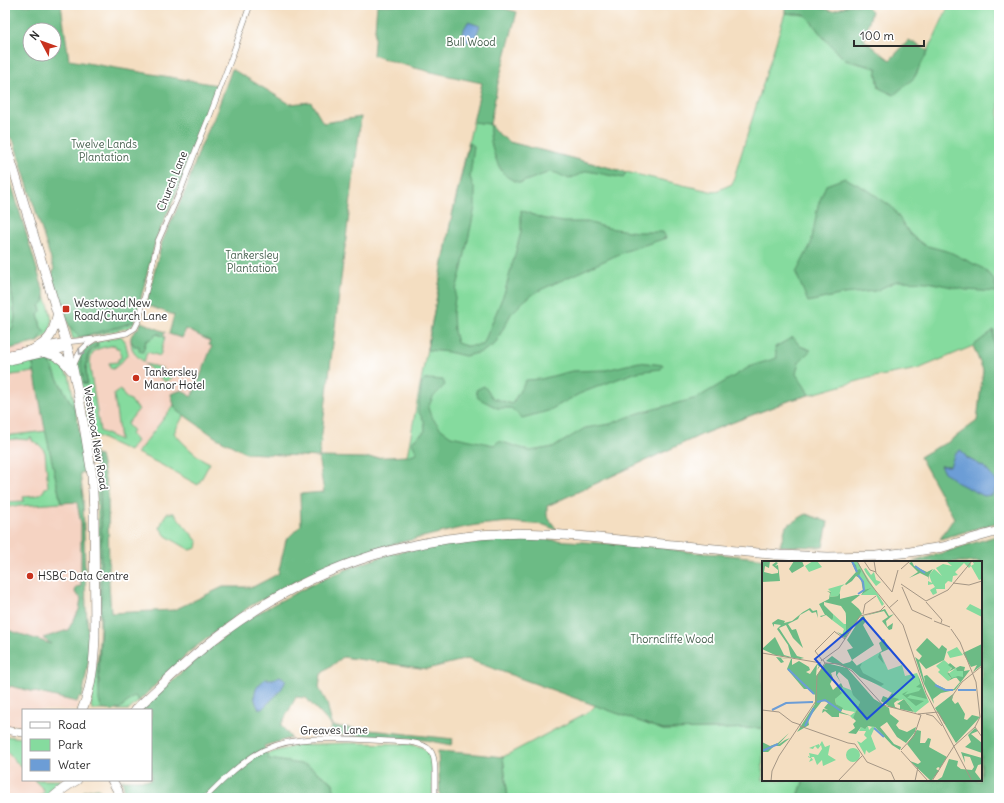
<svg xmlns="http://www.w3.org/2000/svg" width="1004" height="803" font-family="Delius,sans-serif">
	<style>
		.built { fill: #f5d3c2 }
		.green { fill: #85db9e; stroke: #588364 }
		.forest { fill: #6cbb85; stroke: #4c7358; fill-rule: evenodd }
		.water { fill: #6c9dd6; stroke: #4c6480 }
		.lines { fill: none; stroke-linecap: round; stroke-linejoin: round }
		.street-casing { stroke: #716a60; stroke-width: 6 }
		.secondary-casing { stroke: #716a60; stroke-width: 8 }
		.highway-casing { stroke: #716a60; stroke-width: 10 }
		.street { stroke: #fff; stroke-width: 5 }
		.secondary { stroke: #fff; stroke-width: 7 }
		.highway { stroke: #fff; stroke-width: 9 }
		.oneway { stroke: #a0a0a0 }
		.poi-dot { fill: #c8321e; stroke: #fff; stroke-width: 1.5 }
		.labels { text-anchor: middle; stroke-width: 3.5; stroke-linejoin: round; paint-order: stroke }
		.park-label { font-size: 11px; fill: #46604e; stroke: #fff }
		.street-label { font-size: 11px; fill: #2b2b2b; stroke: #fff }
		.poi-label { font-size: 11px; fill: #2b2b2b; stroke: #fff; text-anchor: start }
		.inset-river { fill: none; stroke: #6c9dd6; stroke-width: 2 }
		.inset-road { fill: none; stroke: #a49685; stroke-width: 1 }
		.view { fill: #1d4ed8; fill-opacity: 0.15; stroke: #1d4ed8; stroke-width: 2 }
		.inset-edge { fill: none; stroke: #2b2b2b; stroke-width: 2 }
	</style>
	<rect width="100%" height="100%" fill="#fff"/>
	<filter id="ink" filterUnits="userSpaceOnUse"><feTurbulence type="fractalNoise" baseFrequency=".025" numOctaves="2"/><feDisplacementMap in="SourceGraphic" scale="8" xChannelSelector="R" yChannelSelector="G"/><feConvolveMatrix kernelMatrix="1 2 1 2 8 2 1 2 1" color-interpolation-filters="sRGB"/></filter>
	<filter id="wash" filterUnits="userSpaceOnUse"><feTurbulence type="fractalNoise" baseFrequency=".012" numOctaves="4" result="noise"/><feDisplacementMap in="SourceGraphic" scale="16" xChannelSelector="R" yChannelSelector="G"/><feGaussianBlur stdDeviation="0.9" result="paint"/><feColorMatrix in="noise" values="0 0 0 0 0 0 0 0 0 0 0 0 0 0 0 0 0 1.4 0 .05"/><feComposite in="paint" operator="in"/></filter>
	<g filter="url(#wash)">
		<rect width="100%" height="100%" fill="#f4dec1"/>
		<path class="built" d="M5,273L21,339L37,368L44,424L61,502H77L81,524V598L79,610L68,630L44,637L52,645L5,629Z
			M141,322L169,334L182,338L186,329L210,341L213,346L195,390L191,397L171,394L174,405L137,453L91,433L86,371L93,348L132,337L139,329Z
			M10,686L77,702L79,697L77,710H23V727L12,724L5,734V707Z
			M5,750L23,769V780H34L45,791L37,798H5Z"/>
		<path class="green" d="M949,5H999V378L993,363L994,330L973,346L918,369L869,378L791,400L705,433L547,506L407,456L451,220L473,122L490,124L496,132L509,142L626,172L714,192L732,184L785,13L806,15L823,37L845,60L876,68L879,88L914,78L928,51Z
			M5,273L10,279L15,317L13,328L5,334Z
			M45,296C49,307 56,323 48,334C45,337 41,340 38,342L41,328L38,313L41,311L40,306L44,302Z
			M135,321L133,325L128,328L76,339H73L69,326L80,337L120,327Z
			M157,334L165,337L160,356L147,352L144,362C136,355 132,354 131,342L144,348L146,341L152,338Z
			M121,336L125,341L128,353C125,359 119,365 113,369L110,368L109,363L118,362V359L121,358L119,348H116L115,345C98,349 90,347 90,368L100,431L120,440L114,394L120,390L122,391L123,393L124,396L128,399L131,400L134,405L139,409L127,424L133,431L131,434L137,441L129,451L95,435L89,430L78,370V361L81,354V359L84,384H87C87,371 83,353 98,346L97,342Z
			M32,358L34,372L5,376V364Z
			M49,359C58,360 64,366 67,375H69L76,412L57,378Z
			M145,364L162,368L164,374L171,377L172,373L174,372C172,378 170,382 164,381Z
			M174,405L178,411L184,415L174,433C185,445 196,457 210,463L198,485L160,464L137,453Z
			M46,431L61,503L5,507V502L24,501L23,497C32,496 42,497 45,488L48,487L45,452C41,446 38,443 32,441V438H29V440L17,439L5,440V436Z
			M92,438C100,478 101,517 101,557C101,577 102,597 101,618C100,647 95,679 102,709L104,710H92L91,705L98,656L100,628L98,516L95,464L91,439Z
			M167,513H174L198,542L197,548L190,550L166,536L160,528L163,519Z
			M135,696L139,701L129,710H116Z
			M596,705L663,730L763,728V780H804L798,796L800,798H508L503,757L590,711Z
			M5,736L23,738V769L5,750Z
			M347,743L409,744L422,747L432,756L433,798H335L333,783L307,766L268,759L266,754L298,745Z
			M34,780H61L59,784L44,798H37L45,791Z"/>
		<path class="forest" d="M5,5H61L69,60L217,85L180,185L156,239L135,321L119,327L80,337L69,326L51,278L54,269L14,142L9,136L5,123ZM30,30H54V54H30Z
			M377,5H490L517,12L498,83L490,124L496,132L509,142L626,172L623,178L587,171L569,179L556,173L550,172L520,183C515,181 507,178 504,174C495,164 488,136 490,124L473,122L482,83C445,75 408,68 373,55Z
			M785,5H815L832,11L850,5H864L872,11L864,40L890,60L909,40L928,51L914,78L894,95L879,88L876,68L845,60L823,37L806,15L785,13Z
			M232,69L290,104L311,102L323,123L361,117L319,457L365,458L407,456L417,453L412,443L414,440L425,431L424,421L418,411L422,382L426,379L443,380L445,385L433,397L428,408L431,416L441,429L451,436L494,445L499,441L530,451L554,447L585,428L610,424L639,413L697,398L751,366L777,358L775,347L793,337L800,346L811,350L799,362L796,374L805,387L809,395L791,400L705,433L547,506V516L557,530L544,525L509,522L477,525L456,529L394,544L347,559L306,576L250,606L189,652L139,701L135,696L119,709C114,711 106,711 102,709L99,700V669L101,616V525L100,490L96,455L100,456L108,492L109,583L111,613L174,610L223,587H253L278,574L286,540L301,525L300,494L324,492L319,462V457L246,453L215,437L178,411L174,405L171,394L182,390L191,397L195,390L212,346L209,345L210,341L186,329L182,338L169,334L174,315L146,305L152,281L162,242L186,189L200,148L215,116Z
			M469,143L474,146L470,177L475,191V207L462,268L456,290L453,313L454,331L457,343L466,346L483,345L505,291L514,258L521,232V210L541,218L563,222H587L608,228L637,232H663L666,238L626,251L538,291L525,300L511,314L495,344L482,352L465,356L448,352L427,350L451,220Z
			M5,163L45,296L44,302L40,306L41,311L38,314L41,328L45,331L38,342L5,350V334L13,328L15,317L10,279L5,273Z
			M845,178L868,190L892,207L910,234L924,245L950,252L984,269L994,280L997,292L966,290L928,282L897,281L875,291L844,294L808,302L796,273L811,244L818,205L826,185Z
			M141,322L165,332L163,337L160,334H157L152,338L146,341L143,352L139,351V346H134L133,343L131,342C130,333 134,334 138,328C140,326 140,324 141,322Z
			M994,330L993,363L999,378V495L997,496L999,501V522L940,539L954,518L920,457L935,448L947,443L977,421L983,370L973,346ZM961,450L967,458L984,467L940,466H950Z
			M97,342L98,346C97,346 93,348 92,349C84,356 86,375 87,384H84C83,377 79,360 81,354C84,348 91,344 97,342Z
			M46,353L57,378L76,412L87,472L80,473L83,496L86,608L90,653L82,698L79,697L77,702L10,686L5,692V629L51,644L43,638L68,630L79,610L81,598L75,593L76,587L81,586V524L77,502L61,503L44,424L32,359Z
			M639,362L663,365L661,369L637,372L615,380L579,394L548,411L522,418L511,408H497L478,398L476,390L484,386L493,398L512,404L526,380L541,379L572,371L606,370Z
			M806,514L828,522L823,547L780,546L786,526Z
			M999,535V798H800L798,796L804,780H981V562H913Z
			M494,536L658,547L689,552L718,554L798,562H763V728L663,730L467,659L427,669L343,657L321,674L319,688L327,703L332,726L453,739L451,745L425,740L329,734L332,726L306,698L296,697L281,725L291,738L264,746L269,759L307,765L333,783L335,798H126L122,780H151V710H142L166,686L202,654L243,622L274,604L317,582L350,568L389,554L440,544Z
			M438,751L476,754L503,757L508,798H440Z
			M96,788L106,794L108,798H75L84,791Z"/>
		<path class="water" d="M468,22L480,26L474,41L465,42L461,34Z
			M961,450L967,458L984,467L997,482L998,486L992,495L984,496L958,483L944,472L940,466H950L955,453Z
			M279,676L282,677L286,680C282,692 271,700 262,709H259C251,696 254,688 265,679C270,679 274,680 279,676Z"/>
	</g>
	<g filter="url(#ink)">
		<g class="lines">
			<defs>
				<path id="street" d="M66,342L95,339L127,333L135,328L139,320L158,241L182,187L197,147L210,115L231,59L250,5
					M73,367C79,352 81,348 95,339
					M205,798C220,783 235,768 253,756C283,737 317,738 351,739C370,740 389,741 409,742C431,745 435,751 435,773C435,781 435,790 435,798"/>
				<path id="secondary" d="M5,355L66,342
					M5,362L67,348
					M5,730L23,733"/>
				<path id="highway" d="M5,141L66,342L73,369L81,408L92,475L94,512L95,636C94,661 92,687 82,710
					M34,349C50,341 53,334 57,316
					M46,353C58,355 64,361 71,370
					M135,710C163,684 190,657 221,634C266,600 320,572 374,555C398,548 423,543 447,539C464,537 481,534 499,534C524,532 551,534 577,536L780,555L828,557L876,556L910,552L943,547L974,538L999,531
					M112,780L118,791L119,798
					M52,798C60,791 68,785 77,780"/>
			</defs>
			<use href="#street" class="street-casing"/>
			<use href="#secondary" class="secondary-casing"/>
			<use href="#highway" class="highway-casing"/>
			<use href="#street" class="street"/>
			<use href="#secondary" class="secondary"/>
			<use href="#highway" class="highway"/>
		</g>
		<defs><path id="oneway-chevron" d="M-2-3.5L2.5 0L-2 3.5" fill="none" stroke-width="1.6" stroke-linecap="round" stroke-linejoin="round"/></defs>
		<use class="oneway" href="#oneway-chevron" transform="translate(81 352) rotate(125)"/>
	</g>
	<g class="poi-dot">
		<rect x="62" y="305" width="8" height="8" rx="2"/>
		<circle cx="136" cy="378" r="4"/>
		<circle cx="30" cy="576" r="4"/>
	</g>
	<g class="labels">
		<g class="park-label">
			<text x="471" y="46">Bull Wood</text>
			<text x="104" y="148">Twelve Lands<tspan x="104" dy="13">Plantation</tspan></text>
			<text x="252" y="259">Tankersley<tspan x="252" dy="13">Plantation</tspan></text>
			<text x="672" y="643">Thorncliffe Wood</text>
		</g>
		<g class="street-label">
			<text transform="translate(172 181) rotate(-68)" y="4">Church Lane</text>
			<text transform="translate(96 438) rotate(81)" y="4">Westwood New Road</text>
			<text transform="translate(334 730) rotate(-1)" y="4">Greaves Lane</text>
		</g>
		<g class="poi-label">
			<text x="74" y="307">Westwood New<tspan x="74" dy="13">Road/Church Lane</tspan></text>
			<text x="144" y="376">Tankersley<tspan x="144" dy="13">Manor Hotel</tspan></text>
			<text x="38" y="580">HSBC Data Centre</text>
		</g>
	</g>
	<g transform="translate(762 561)">
		<rect width="220" height="220" fill="#f4dec1"/>
		<path d="M51,0H55L60,6L47,11L43,5ZM91,0H95L122,43L120,45L114,34H104L105,40L104,34H99L108,27L102,30V20L97,16ZM184,0H208L209,5L207,7L202,2L193,11L196,14L191,15L190,21L186,20L183,23V28H174L175,32L171,34L168,29L173,26L171,23L166,24V20L170,22L167,14L172,8L180,15L174,7L181,3L190,5ZM210,0H218L220,3V18L217,19L209,5L212,3ZM104,7L109,14L112,11L114,19L119,21L114,25L104,12L102,8ZM83,23L79,26L77,35L68,36L69,31L66,28ZM91,43L84,72L80,74L82,68L70,59L71,53L82,63H85L83,48ZM208,43L220,49V56L204,48ZM195,86L201,94L188,97L185,91ZM118,91L126,109L140,104L143,115L155,112L167,141L153,152L142,138L136,140L130,136L132,133L99,115L94,105ZM182,99L190,106L185,112L189,117L186,120L176,111L178,109L174,105ZM194,107L201,110V117H190L186,113ZM81,126L89,129L98,141L91,158L88,155L93,151L82,149L74,143L73,138ZM106,165L107,169L110,166L108,165L113,166L109,175L114,188L107,192L104,189L103,194L95,180L99,182L105,177L102,174L104,170H97L99,166L104,167ZM60,180L63,186L68,184L66,194L74,199L61,205L60,199L55,204L52,196H49L51,199L47,201L49,197H48L46,196V195L48,196L47,192L56,194L60,188L59,184L56,188L53,185L51,188L47,187L57,183V185ZM84 194a7 7 0 1 1 14 0a7 7 0 1 1-14 0Z" fill="#85db9e"/>
		<path d="M1,0H8L7,7L3,5L2,11L10,13L16,12V9L10,4L14,1L16,2L13,5L16,4L18,20L0,21ZM32,0H40L42,5L30,12L27,8ZM89,0L94,4L95,9L98,8L99,10L97,15L102,20V29L109,27L99,34L101,31L96,33L101,30L99,18L94,15L90,20L84,24L83,23L94,11ZM150,1L152,5L165,11L171,8L167,14L166,19V16L158,12L147,17L156,11L147,2ZM65,30L69,31L68,36L76,35L78,32V38L94,34H98L89,41L97,48L100,53L83,77L75,71L82,74L84,72V52L79,45L62,41V44L71,53V57L70,59L64,54L59,56L58,55L63,54L57,43L67,38L68,32ZM48,47L51,50L55,49L56,57L54,51L50,52L47,49L38,54L36,58L26,63L30,69L34,68L41,87L31,77L24,64L17,67L35,95L42,97L38,98L13,94L0,88L13,76L22,94L29,96L26,84L15,68L19,64L12,63V66L10,62L16,58L23,60L22,62L30,60L41,51ZM123,48L127,55L132,53L124,60L125,66L131,62L130,68L127,69L120,60L126,56L122,50L102,55L104,60L101,64L112,84L90,99L95,105L100,102L98,106L101,112L122,123L119,125L98,116L89,108L64,100L70,95L81,103L88,101L90,99L85,89L91,87L85,79L99,56ZM165,77L177,88L180,84L185,88L182,99L164,108L157,100L163,122L162,115L165,114L175,124L186,129L192,128L198,121L194,116L186,120L189,117L185,112L190,107L186,104L188,102L194,107L186,111L190,117L196,115L201,116V110H195L194,107L198,105L203,106L202,110L208,109L193,129L179,132L171,138L172,143L162,123L153,96L157,99L160,95L154,89ZM122,78L127,88L118,92L122,103L116,96L118,91L120,90L117,82ZM220,83V104L211,111L215,104L209,106L201,92ZM14,96L30,98V104L37,100L47,106L48,109L44,111L48,113L55,103L59,104L55,109L57,105L55,104L54,115L64,102L85,107L112,138L127,147L128,153L137,160L134,164L137,168L145,171L154,166L153,171L144,182L135,176L125,161L118,166L132,183L139,186L138,189L130,184L113,166L106,165L103,168L99,166L94,173L86,172L93,167L91,163L94,160L91,157L98,141L91,134L86,119L77,111L75,114L81,126L78,130L80,132L73,138L74,143L81,147L79,151L90,155L77,152V156H70L63,150L60,152L61,148L66,149L62,147L67,141L60,140L46,158L47,164L35,171L53,143V134L47,128H42L25,108L29,98L19,97L22,101L19,102ZM74,110V114L79,122L71,129L68,123L71,117L69,112ZM156,114L165,138L148,134L145,137L162,140L154,145L140,133L146,130L142,134L157,130L159,127L154,126L158,123ZM130,132L132,133L130,136L137,138L132,142L133,146L138,148V144L135,143L142,138L152,151L128,146L119,140L121,135L126,137ZM192,132L190,139L193,143L196,141L203,153L202,158L205,159L210,154L218,156L194,182L173,147L191,133L189,138ZM213,167L216,170L209,173L220,182V192L203,186L209,181L206,174ZM155,169L159,170L158,182H163L166,177L169,178L167,186L185,196L178,207L176,206L174,208L177,210L169,220L148,200L156,203L159,201L145,183ZM27,172L16,184L23,179L28,177L18,185H12L6,191H0V181L8,185L16,182ZM199,191L220,197V203L216,204L213,211L220,220H174L180,216L187,198L196,200L195,205L199,208L210,209L212,206L208,196L202,195L203,202Z" fill="#6cbb85" fill-rule="evenodd"/>
		<path class="inset-river" d="M90,0L95,11M153,5L163,12M96,33L102,29L101,21L96,14M26,108L52,133M173,124L183,129H191M196,129H214M55,141L63,139L79,150M10,149L24,142L51,141M43,165L52,147M112,167L122,176M0,190L16,183"/>
		<path class="inset-road" d="M95,0L106,20L141,64L164,132L210,220M102,0L108,9L114,11M112,0L114,12L130,31M139,8L148,0M191,22L207,24L220,20M139,23L164,40L186,29L210,0M140,26L150,49L170,58M130,31L136,9M164,41L180,59L179,62M127,47L136,39M101,53L103,43L114,35M172,60L188,66M73,71L83,78M0,92L59,102M60,99L53,90L73,70M59,100L77,87L98,55L118,50L123,45M63,102L78,103L90,110L121,144L159,154M188,138L200,121L220,105M0,149L17,151L30,161L39,164M156,153L176,151L183,163M164,153L171,155L180,165M38,165L86,182M213,166L220,176M86,182L93,183L105,201L129,211L133,220M139,189L152,175L159,154M139,190L166,220M9,220L10,210L17,195L54,140L55,115L63,102L61,99M76,220L100,195M153,220L156,206M170,220L192,185L213,166L218,156L214,121L198,81L189,68"/>
		<path class="view" d="M101,57L152,116L105,158L53,98Z"/>
		<rect width="220" height="220" class="inset-edge"/>
	</g>
	<rect width="1004" height="803" fill="none" stroke="#fff" stroke-width="20"/>
	<rect x="22" y="709" width="130" height="72" fill="#ffffff" stroke="#aaaaaa"/>
	<rect x="30" y="722" width="20" height="6" fill="#ffffff" stroke="#aaaaaa"/>
	<text x="58" y="729" font-size="12" fill="#2b2b2b">Road</text>
	<rect x="30" y="739" width="20" height="12" fill="#85db9e" stroke="#aaaaaa"/>
	<text x="58" y="749" font-size="12" fill="#2b2b2b">Park</text>
	<rect x="30" y="759" width="20" height="12" fill="#6c9dd6" stroke="#aaaaaa"/>
	<text x="58" y="769" font-size="12" fill="#2b2b2b">Water</text>
	<g transform="translate(42 42) rotate(311)"><circle r="19" fill="#ffffff" stroke="#aaaaaa"/>
	<path d="M0-3L7 15L0 10L-7 15Z" fill="#c8321e"/>
	<text y="-6" font-size="11" font-weight="bold" text-anchor="middle" fill="#2b2b2b">N</text>
	</g>
	<path d="M854 40v6h70v-6" fill="none" stroke="#2b2b2b" stroke-width="2"/>
	<text x="860" y="40" font-size="12" fill="#2b2b2b" stroke="#ffffff" stroke-width="3" paint-order="stroke">100 m</text>
</svg>
